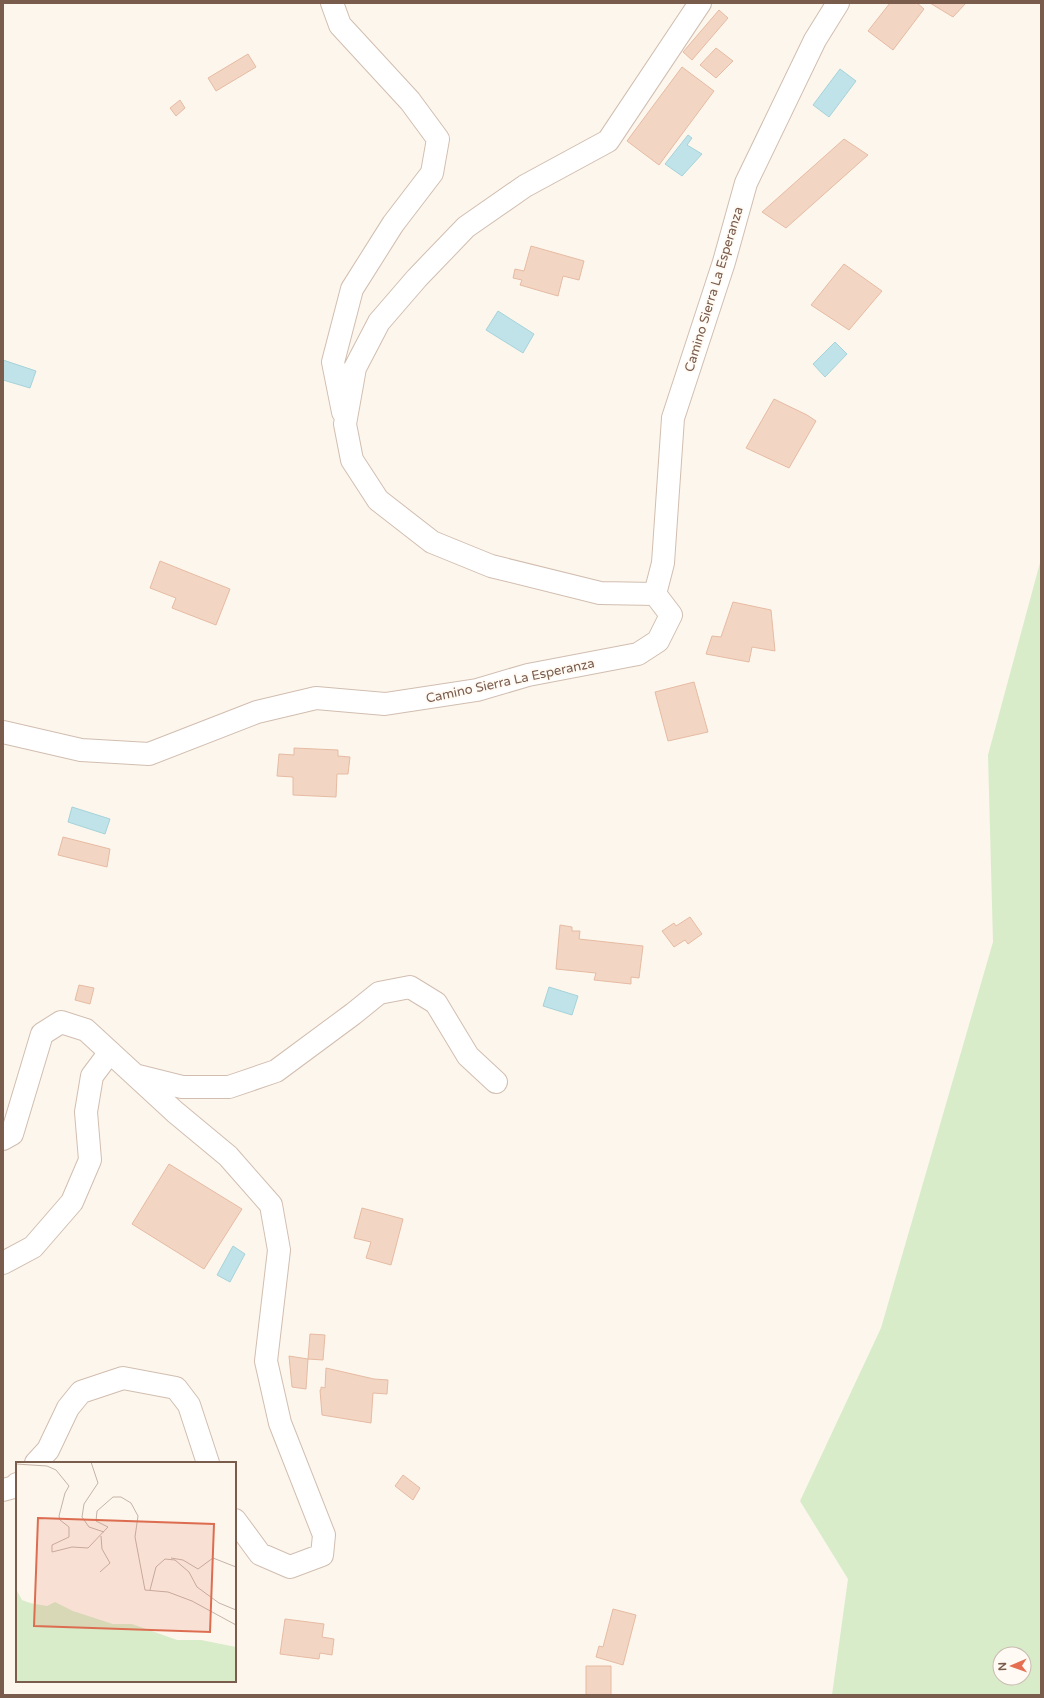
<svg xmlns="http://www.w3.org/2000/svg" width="1044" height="1698" font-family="'Varela Round',sans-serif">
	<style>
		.green { fill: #d8ecc9; fill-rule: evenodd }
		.water { fill: #bfe3e8; stroke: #a5d3da }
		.building { fill: #f3d5c3; stroke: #e6bba3 }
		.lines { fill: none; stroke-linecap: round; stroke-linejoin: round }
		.minor-casing { stroke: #d1beb0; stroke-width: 24 }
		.minor { stroke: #fff; stroke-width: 22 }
		.labels { text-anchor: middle; stroke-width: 3.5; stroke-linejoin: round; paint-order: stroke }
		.street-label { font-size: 13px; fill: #7a5c4d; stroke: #fffaf3 }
		.inset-road { fill: none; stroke: #c5b3a7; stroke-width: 1 }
		.view { fill: #dc6d51; fill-opacity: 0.15; stroke: #dc6d51; stroke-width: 2 }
		.inset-edge { fill: none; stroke: #7a5c4d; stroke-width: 2 }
	</style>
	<rect width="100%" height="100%" fill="#fdf6ec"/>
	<path class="green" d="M1041,559V1695H832L848,1579L800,1501L881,1328L993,942L988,755ZM1000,1654H1024V1678H1000Z"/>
	<path class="water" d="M840,69L856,81L829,117L813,105Z
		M688,135L692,138L687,145L702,154L682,176L665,164Z
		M498,311L534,334L523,353L486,330Z
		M835,342L847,354L825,377L813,364Z
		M3,360L36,371L30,388L3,380Z
		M72,807L110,819L105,834L68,822Z
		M549,987L578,996L572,1015L543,1006Z
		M233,1246L245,1254L230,1282L217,1275Z"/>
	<path class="building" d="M890,3H917L924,9L893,50L868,31Z
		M930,3H966L953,17Z
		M719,10L728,18L692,60L683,52Z
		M716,48L733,61L716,78L700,65Z
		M248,54L256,67L216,91L208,78Z
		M682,67L714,91L659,165L627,141Z
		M180,100L185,108L176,116L170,108Z
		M844,139L868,155L786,228L762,212Z
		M531,246L584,261L579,280L563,276L558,296L520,285L522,280L513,278L515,269L524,271Z
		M844,264L882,291L849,330L811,305Z
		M774,399L807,415L816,421L789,468L746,448Z
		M160,561L230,589L216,625L172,608L176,598L150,588Z
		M733,602L771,610L775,651L752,647L749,662L706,654L712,636L721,637Z
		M694,682L708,732L668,741L655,692Z
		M294,748L338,750V756L350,757L348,774H337L336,797L293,795V777L277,776L279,754L294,755Z
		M63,837L110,849L107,867L58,855Z
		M690,917L702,934L688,944L685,940L674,947L662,931L674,923L676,926Z
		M560,925L572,927V931H580L579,939L643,946L639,978L631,977V984L594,980L596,973L556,969Z
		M79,985L94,988L90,1004L75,1000Z
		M169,1164L242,1209L204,1269L132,1224Z
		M362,1208L403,1219L391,1265L366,1258L371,1242L354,1238Z
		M310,1334L325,1335L323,1360L308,1359Z
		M289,1356L308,1359L306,1389L292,1387Z
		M326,1368L374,1379L388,1380L387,1394L373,1393L371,1423L322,1415L320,1390H321V1387L325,1388Z
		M403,1475L420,1488L413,1500L395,1486Z
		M613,1609L636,1615L623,1665L596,1657L599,1646L603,1647Z
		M285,1619L324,1624L322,1637L334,1639L332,1655L320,1653L319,1659L280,1654Z
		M586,1666H611V1695H586Z"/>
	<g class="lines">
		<defs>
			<path id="minor" d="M332,3L340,25L410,101L438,139L432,173L393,224L352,289L333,362L343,412
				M655,594L600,593L491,566L432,542L378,500L352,460L345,424L355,368L379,322L417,278L466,227L525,186L608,141L700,3
				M655,594L663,563L673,418L724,262L746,183L815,40L838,3
				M3,732L81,750L149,754L257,712L316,698L385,704L477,690L528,675L638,654L658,641L671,615L655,594
				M138,1076L182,1087H229L276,1071L353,1014L379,993L410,987L436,1003L468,1056L496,1082
				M3,1139L12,1134L42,1034L61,1022L86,1030L175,1112L228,1156L271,1205L279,1250L266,1361L280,1423L324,1535L322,1555L290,1567L260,1554L235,1520
				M3,1263L33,1247L72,1202L90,1160L86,1112L92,1076L110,1052
				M36,1463L48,1450L68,1408L81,1392L123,1378L176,1388L189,1405L208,1463
				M3,1490L14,1487L17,1484"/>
		</defs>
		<use href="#minor" class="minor-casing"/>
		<use href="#minor" class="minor"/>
	</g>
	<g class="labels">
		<g class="street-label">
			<text transform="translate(713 289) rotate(-73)" y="5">Camino Sierra La Esperanza</text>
			<text transform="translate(510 680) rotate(-12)" y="5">Camino Sierra La Esperanza</text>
		</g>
	</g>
	<g transform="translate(16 1462)">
		<rect width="220" height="220" fill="#fdf6ec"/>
		<path d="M0,127L6,138L14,141L31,144L39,140L57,149L97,162H116L161,178H185L220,185V220H0Z" fill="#d8ecc9"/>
		<path class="inset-road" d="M75,0L82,21L68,42L66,55L73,65L88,70M0,2L31,4L40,8L53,24L49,31L43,54L44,58L53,65V75L36,83V90L56,85L72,86L92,65L80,59L81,49L97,35H105L115,41L122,54L119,75L129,128L152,130L176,139L220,163M155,96L167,98L182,107L197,96L220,105M84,110L94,101L86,87L85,74M134,128L140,105L149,97L159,98L173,110L181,125L203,141L220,148"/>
		<path class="view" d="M22,56L198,62L194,170L18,164Z"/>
		<rect width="220" height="220" class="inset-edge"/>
	</g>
	<rect width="1044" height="1698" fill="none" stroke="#7a5c4d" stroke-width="8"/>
	<g transform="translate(1012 1666) rotate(268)"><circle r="19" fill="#fffaf3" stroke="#cabbb1"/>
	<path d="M0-3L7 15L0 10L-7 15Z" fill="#e76f51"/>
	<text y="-6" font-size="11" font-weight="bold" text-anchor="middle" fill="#7a5c4d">N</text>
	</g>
</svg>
